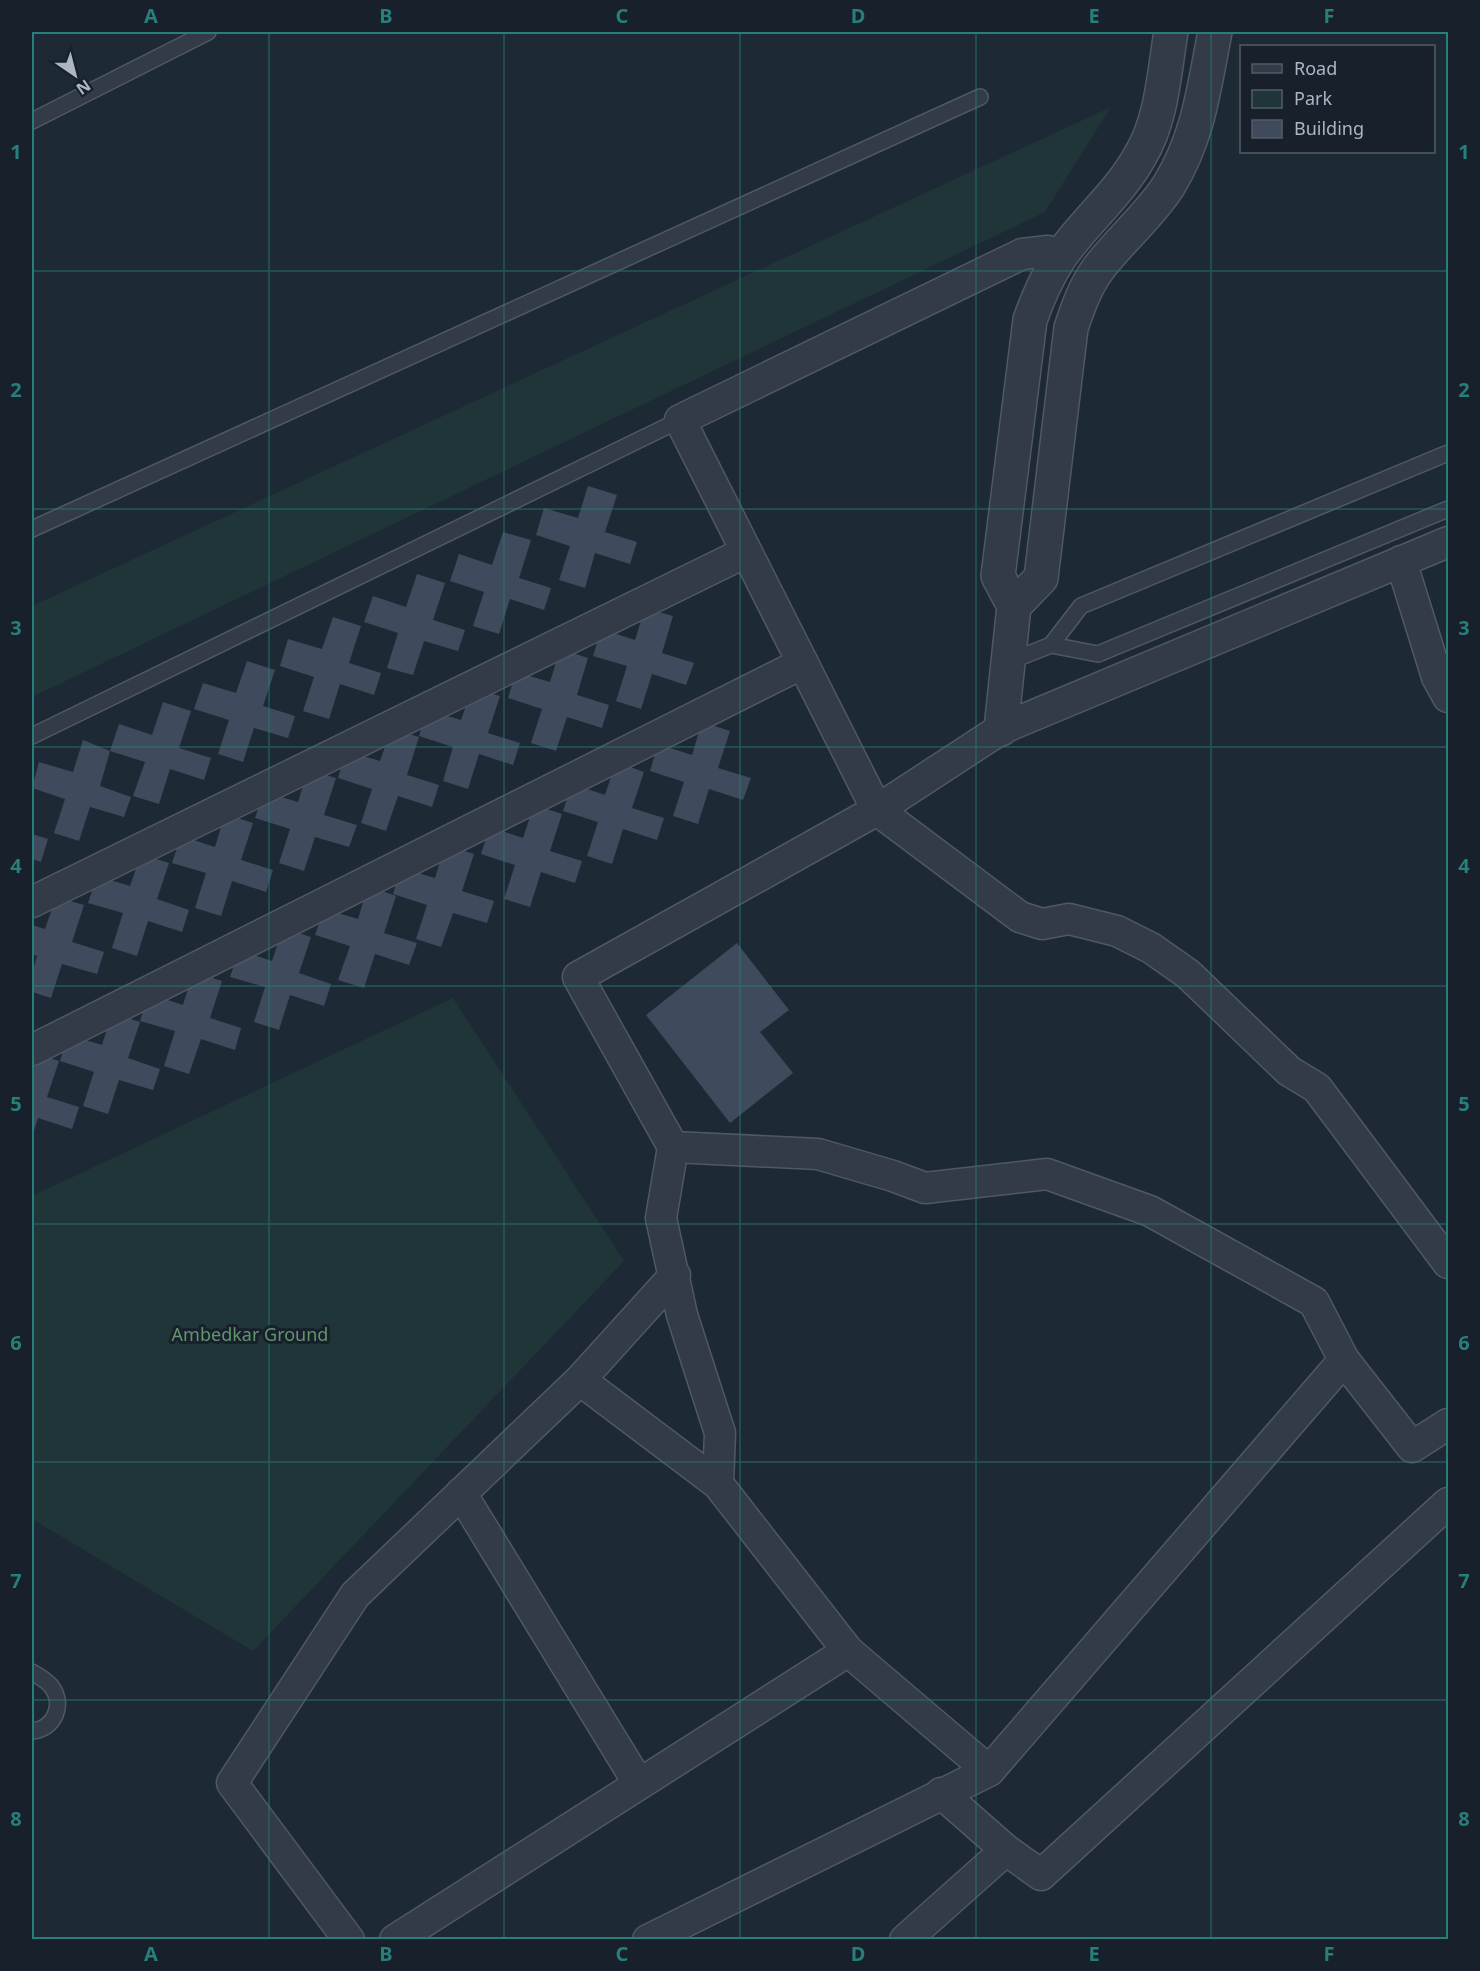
<svg xmlns="http://www.w3.org/2000/svg" width="1480" height="1971" font-family="'Noto Sans',sans-serif">
	<style>
		.green { fill: #203537 }
		.building { fill: #3f4b5c }
		.lines { fill: none; stroke-linecap: round; stroke-linejoin: round }
		.service-casing { stroke: #4f5865; stroke-width: 18 }
		.minor-casing { stroke: #4f5865; stroke-width: 33 }
		.tertiary-casing { stroke: #4f5865; stroke-width: 36 }
		.service { stroke: #323b47; stroke-width: 15 }
		.minor { stroke: #323b47; stroke-width: 30 }
		.tertiary { stroke: #323b47; stroke-width: 33 }
		.grid { fill: none; stroke: #267f7b; stroke-width: 1.5; stroke-opacity: 0.55 }
		.labels { text-anchor: middle; stroke-width: 6; stroke-linejoin: round; paint-order: stroke }
		.park-label { font-size: 18px; fill: #63956d; stroke: #17202b }
		.neatline { fill: none; stroke: #267f7b; stroke-width: 2 }
		.grid-label { font-size: 20px; text-anchor: middle; font-weight: bold; fill: #267f7b }
	</style>
	<rect width="100%" height="100%" fill="#1e2936"/>
	<path class="green" d="M1111,107L1045,212L32,697V606Z
		M453,998L624,1261L253,1651L32,1519V1196Z"/>
	<path class="building" d="M588,486L617,495L605,532L637,542L630,564L595,553L585,588L559,580L570,546L536,535L544,508L578,518Z
		M503,532L531,540L519,578L551,588L544,610L510,599L499,634L473,626L484,592L450,581L459,554L492,565Z
		M417,574L445,583L433,620L465,630L458,651L424,641L413,675L387,668L398,633L364,622L373,596L406,607Z
		M645,608L673,616L662,653L694,663L686,685L652,674L641,709L616,701L627,666L593,656L601,629L635,640Z
		M333,617L361,626L349,663L381,673L374,695L340,684L329,719L303,711L314,677L280,666L288,639L322,649Z
		M560,649L588,658L577,695L609,705L602,728L567,717L556,751L531,743L542,709L508,698L516,672L550,682Z
		M247,661L275,670L263,706L295,716L288,738L254,728L243,762L218,754L229,720L194,709L203,683L236,693Z
		M472,688L500,696L488,733L520,743L513,765L479,754L468,789L443,781L453,747L419,736L427,710L461,720Z
		M163,702L191,711L179,748L211,758L204,780L170,769L159,804L133,796L145,762L110,751L100,786L131,797L124,817L90,807L79,841L54,833L65,799L32,788L39,762L73,772L83,740L110,751L119,724L152,735Z
		M702,722L730,731L718,768L751,778L743,800L709,789L698,824L673,816L684,782L650,771L658,744L692,755Z
		M391,729L419,737L407,775L439,785L432,807L398,796L386,831L361,823L372,789L338,778L346,751L380,761Z
		M616,762L644,772L632,808L664,818L657,840L623,829L612,864L587,856L598,822L563,811L572,784L605,795Z
		M308,770L336,778L324,815L357,825L349,847L315,837L304,871L279,863L290,829L255,818L264,792L298,802Z
		M534,805L562,814L550,851L582,861L575,883L541,872L530,907L504,899L515,865L481,854L490,827L523,838Z
		M225,814L253,823L241,860L273,870L266,892L232,881L221,916L195,908L206,873L172,863L181,836L215,847Z
		M32,834L48,839L41,862L32,859Z
		M445,845L474,854L462,891L494,901L487,923L453,913L441,947L416,939L427,905L393,894L401,868L435,878Z
		M141,854L169,863L157,899L189,910L182,932L148,921L137,956L112,948L123,913L88,903L97,876L130,886Z
		M368,886L396,896L384,933L417,943L409,965L375,954L364,988L338,980L350,946L315,935L324,909L358,919Z
		M56,897L84,905L72,942L104,952L97,974L62,964L51,998L32,992V974L37,956L32,954V925L45,929Z
		M283,928L311,937L299,973L331,984L324,1006L290,995L279,1030L254,1022L265,987L230,977L239,950L272,961Z
		M737,943L789,1010L760,1032L793,1073L730,1123L646,1015Z
		M193,972L222,981L210,1018L241,1028L235,1050L201,1039L189,1074L164,1066L175,1031L140,1021L149,994L183,1005Z
		M112,1013L140,1022L128,1058L160,1069L153,1090L119,1080L108,1114L83,1106L94,1072L60,1061L68,1035L102,1045Z
		M32,1052L59,1061L47,1097L79,1107L72,1129L38,1118L32,1137Z"/>
	<g class="lines">
		<defs>
			<path id="service" d="M32,121L208,32
				M32,529L980,97
				M1051,645L1098,654L1448,509
				M1008,662L1051,645L1081,606L1448,453
				M32,736L680,420
				M32,1672C38,1676 46,1680 51,1686C65,1704 55,1729 32,1731"/>
			<path id="minor" d="M1061,256L1048,251L1022,254L680,420L877,810L1020,917L1042,924L1069,919L1117,931L1151,948L1188,974L1289,1071L1317,1088L1448,1263
				M1448,542L1001,729L877,810L578,977L673,1147L661,1218L682,1315L720,1433L718,1484L848,1651L989,1771L1344,1360L1412,1447L1448,1424
				M1401,561L1437,677L1448,697
				M32,902L746,552
				M32,1050L803,663
				M673,1147L818,1154L893,1176L925,1188L1047,1174L1150,1211L1314,1302L1344,1360
				M580,1380L675,1275
				M461,1493L639,1784
				M941,1793L1006,1850
				M349,1940L232,1783L355,1595L580,1380L718,1484
				M395,1940L848,1651
				M648,1940L989,1771
				M905,1940L1006,1850L1041,1875L1448,1503"/>
			<path id="tertiary" d="M1014,606L1041,578L1071,328C1078,307 1085,287 1098,269C1119,241 1151,214 1169,185C1199,136 1204,87 1215,32
				M1001,729L1014,606L998,576L1030,320C1038,297 1047,277 1060,257C1084,222 1119,194 1140,156C1162,120 1164,73 1171,32"/>
		</defs>
		<use href="#service" class="service-casing"/>
		<use href="#minor" class="minor-casing"/>
		<use href="#tertiary" class="tertiary-casing"/>
		<use href="#service" class="service"/>
		<use href="#minor" class="minor"/>
		<use href="#tertiary" class="tertiary"/>
	</g>
	<path class="grid" d="M269,32V1940M504,32V1940M740,32V1940M976,32V1940M1211,32V1940M32,271H1448M32,509H1448M32,747H1448M32,986H1448M32,1224H1448M32,1462H1448M32,1700H1448"/>
	<g class="labels">
		<g class="park-label">
			<text x="250" y="1341">Ambedkar Ground</text>
		</g>
	</g>
	<rect width="1480" height="1971" fill="none" stroke="#17202b" stroke-width="66"/>
	<rect x="1240" y="45" width="195" height="108" fill="#17202b" stroke="#525c68" stroke-width="1.5"/>
	<rect x="1252" y="64" width="30" height="9" fill="#323b47" stroke="#525c68" stroke-width="1.5"/>
	<text x="1294" y="75" font-size="18" fill="#abb5c4">Road</text>
	<rect x="1252" y="90" width="30" height="18" fill="#203537" stroke="#525c68" stroke-width="1.5"/>
	<text x="1294" y="105" font-size="18" fill="#abb5c4">Park</text>
	<rect x="1252" y="120" width="30" height="18" fill="#3f4b5c" stroke="#525c68" stroke-width="1.5"/>
	<text x="1294" y="135" font-size="18" fill="#abb5c4">Building</text>
	<g transform="translate(75 75) rotate(145)" stroke="#17202b" stroke-width="4.5" paint-order="stroke">
	<path d="M0-4.5L10 22L0 15L-10 22Z" fill="#abb5c4"/>
	<text y="-9" font-size="16" font-weight="bold" text-anchor="middle" fill="#abb5c4">N</text>
	</g>
	<rect x="33" y="33" width="1414" height="1905" class="neatline"/>
	<g class="grid-label">
		<text x="151" y="23">A</text>
		<text x="386" y="23">B</text>
		<text x="622" y="23">C</text>
		<text x="858" y="23">D</text>
		<text x="1094" y="23">E</text>
		<text x="1329" y="23">F</text>
		<text x="16" y="159">1</text>
		<text x="1464" y="159">1</text>
		<text x="16" y="397">2</text>
		<text x="1464" y="397">2</text>
		<text x="16" y="635">3</text>
		<text x="1464" y="635">3</text>
		<text x="16" y="873">4</text>
		<text x="1464" y="873">4</text>
		<text x="16" y="1111">5</text>
		<text x="1464" y="1111">5</text>
		<text x="16" y="1350">6</text>
		<text x="1464" y="1350">6</text>
		<text x="16" y="1588">7</text>
		<text x="1464" y="1588">7</text>
		<text x="16" y="1826">8</text>
		<text x="1464" y="1826">8</text>
		<text x="151" y="1961">A</text>
		<text x="386" y="1961">B</text>
		<text x="622" y="1961">C</text>
		<text x="858" y="1961">D</text>
		<text x="1094" y="1961">E</text>
		<text x="1329" y="1961">F</text>
	</g>
</svg>
